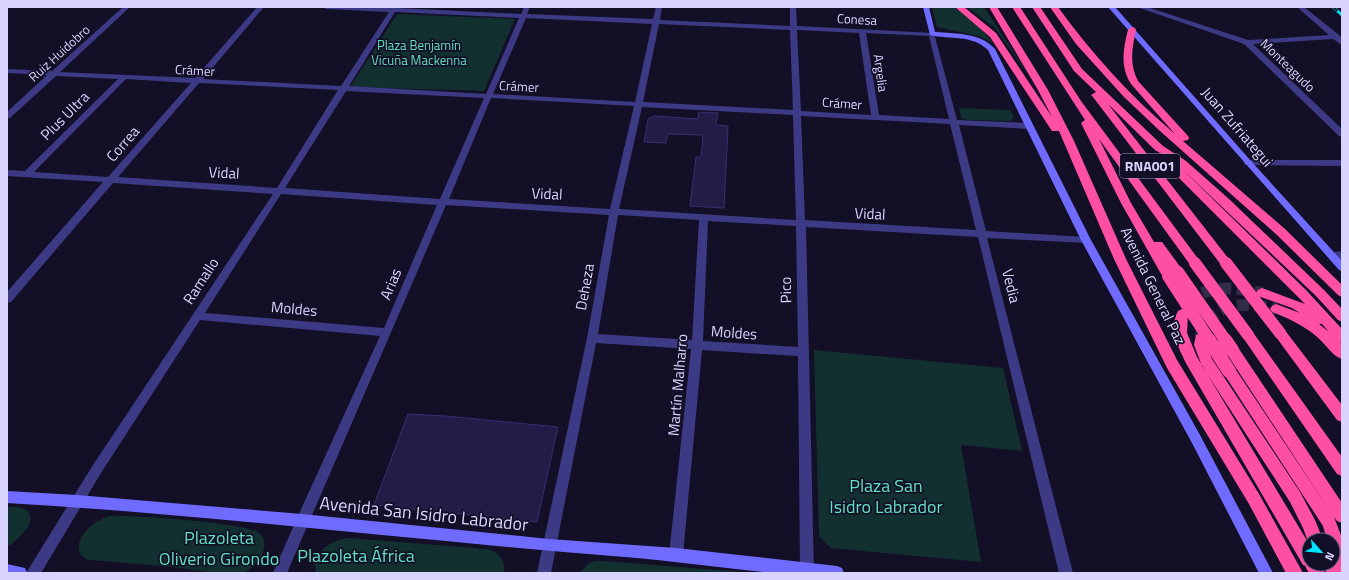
<svg xmlns="http://www.w3.org/2000/svg" width="1349" height="580" font-family="'Titillium Web',sans-serif">
	<style>
		.green { fill: #12302f }
		.building { fill: #241b47; stroke: #3b2d73 }
		.lines { fill: none; stroke-linecap: round; stroke-linejoin: round }
		.highway-tunnel { stroke: #312d47; stroke-width: 12; stroke-dasharray: 12 5.5; stroke-linecap: butt }
		.street { fill: #3d3a85; fill-rule: evenodd }
		.secondary { fill: #6f6bff; fill-rule: evenodd }
		.highway { fill: #ff4fa3; fill-rule: evenodd }
		.rail-casing { stroke: #00e5ff; stroke-width: 3 }
		.rail { stroke: #130f26; stroke-width: 2; stroke-dasharray: 6; stroke-linecap: butt }
		.highway-bridge-far1 { stroke: #ff4fa3; stroke-width: 12 }
		.highway-bridge { stroke: #ff4fa3; stroke-width: 14 }
		.labels { text-anchor: middle; stroke-width: 3.5; stroke-linejoin: round; paint-order: stroke }
		.far-street-label { font-size: 13px; fill: #d9d4ff; stroke: #130f26 }
		.far-park-label { font-size: 13px; fill: #5fe0c0; stroke: #130f26 }
		.shield { fill: #130f26; stroke: #9e99be; stroke-width: 1 }
		.shield-label { font-size: 14px; font-weight: bold; fill: #d9d4ff }
		.street-label { font-size: 15px; fill: #d9d4ff; stroke: #130f26 }
		.near-park-label { font-size: 18px; fill: #5fe0c0; stroke: #130f26 }
		.near-street-label { font-size: 18px; fill: #d9d4ff; stroke: #130f26 }
	</style>
	<rect width="100%" height="100%" fill="#130f26"/>
	<path class="green" d="M932,7H954L978,25L994,44L979,36L937,27Z
		M967,7H984L1036,86L995,28Z
		M397,14L515,19L484,91L350,87Z
		M959,108L1010,110L1014,117L1011,121L967,120L961,118Z
		M814,350L1003,368L1022,451L961,445L981,562L831,548L819,536Z
		M7,507C13,507 21,506 26,510C41,520 16,542 7,547Z
		M110,516C132,515 245,522 259,533C274,544 256,569 242,573C227,577 188,568 170,567C143,564 116,562 89,560C70,553 81,534 92,525C97,521 103,518 110,516Z
		M349,538L487,549C499,552 506,560 504,573H316C310,553 332,539 349,538Z
		M595,561H603L756,573H580L588,564Z"/>
	<path class="building" d="M699,112L718,113L716,125L728,126L724,208L690,206L696,157H701L703,135L668,134L666,143L644,142L648,119L654,116L698,119Z
		M408,414L445,416L558,427L537,522L374,505Z"/>
	<g class="lines">
		<path class="highway-tunnel" d="M1188,303C1208,283 1236,288 1262,293
			M1200,338C1213,300 1242,302 1276,309"/>
		<path class="street" d="M123,7H130L60,72L195,78L257,7H264L203,79L341,86L389,12L326,9L323,7H398V8L521,14L524,7H530L527,14L653,19L656,7H662L660,20L790,26V7H796L797,26L934,33L957,120L1029,123L1033,126L1029,129L959,125L986,231L1086,237L1091,240L1086,243L987,238L1073,573H1059L978,237L806,227L814,573H800L798,356L702,350L683,555L681,560L676,562L671,560L669,555L691,349L596,343L551,573H537L587,338L609,215L446,205L287,573H273L298,516L380,336L200,320L101,473L41,573H26L93,465L273,194L113,183L11,302L7,303V292L103,182L7,176V170L25,171L118,79L56,76L10,118H7V112L47,75L7,73V69L52,71ZM395,12L519,18L486,94L349,86ZM526,18L652,24L635,102L493,94ZM659,24L790,30L793,110L643,102ZM797,30L859,33L871,115L801,111ZM866,33L929,36L949,119L879,115ZM126,79L191,83L108,177L34,172ZM199,83L338,90L277,188L118,177ZM346,91L484,98L440,199L285,188ZM491,98L634,106L610,209L449,199ZM642,107L793,115L796,220L619,209ZM801,116L950,124L976,230L805,220ZM281,194L437,205L384,328L205,313ZM618,215L699,220L692,340L598,334ZM708,221L796,226L798,347L703,341Z
			M1137,7H1147L1248,40L1329,35L1297,7H1304L1339,35L1342,39V45L1333,39L1253,44L1342,129V137L1339,136L1244,44Z
			M1248,160H1342V166L1245,165L1244,163L1245,161Z
			M1342,251V259L1332,260L1327,256L1329,253Z"/>
		<path class="secondary" d="M923,7H929L935,32C956,34 980,32 995,49L1091,240L1200,435L1273,573H1259L1192,443L1081,240L988,50C971,34 950,40 930,35Z
			M1108,7H1115L1251,161L1342,261V271L1339,270Z
			M7,491L77,495L302,514L549,539L676,548L837,566L842,568L844,573C821,573 798,575 776,573C726,569 675,561 625,557C419,541 214,515 7,503Z
			M7,564L25,568L27,573H7Z"/>
		<path class="highway" d="M955,7H964L996,33L1052,117L1038,90L989,7H997L1048,90L1074,141L1126,259L1177,360L1259,494L1303,573H1286L1249,504L1167,368L1114,259L1059,131H1052L990,37Z
			M1012,7H1020L1081,101L1199,260L1201,263L1199,266L1195,267L1191,266L1099,139L1131,203L1154,242H1162L1184,272L1182,275L1178,276L1172,273L1174,276L1172,279L1168,280L1164,279L1121,203L1081,123L1085,120Z
			M1032,7H1040L1082,69L1163,146L1186,161L1229,199L1324,290L1342,309V322L1338,320L1316,296L1180,167L1306,290L1342,329V343L1340,342L1342,345V359C1332,356 1325,343 1316,336C1303,325 1288,318 1272,312L1270,309L1272,306L1276,304L1300,313L1292,308L1258,296L1256,293L1258,290L1262,288L1305,304L1169,168L1162,159L1165,156L1155,150L1108,104L1232,263L1230,266L1226,267L1222,266L1093,97L1091,95L1096,92L1074,71ZM1319,324H1322L1329,332Z
			M1050,7H1058C1092,54 1131,97 1175,134L1131,84C1120,67 1123,49 1128,30L1132,27L1135,28L1136,30C1132,48 1129,64 1138,81L1188,136L1189,138L1188,140L1183,141L1285,229L1342,285V297L1338,295L1277,235L1160,131L1124,97L1076,44Z
			M1182,309L1186,311L1188,314L1187,333L1197,357L1309,544V564L1315,565L1309,567L1303,565L1187,365C1179,349 1168,329 1178,311Z
			M1280,328L1284,329L1342,405V422L1337,420L1276,337L1274,333L1276,329Z
			M1248,330L1252,331L1342,457V476L1337,474L1244,339L1242,335L1244,331Z
			M1200,334L1204,335L1206,345L1212,359L1300,492L1315,520L1323,540H1309V544L1303,528L1290,502L1202,366L1194,345L1196,335Z
			M1232,345L1237,346L1342,503V523L1337,521L1334,517L1342,538L1341,573H1325L1328,564H1333V540H1327L1323,526L1222,371L1224,367L1229,366L1234,367L1326,505L1227,354L1226,350L1227,346Z"/>
		<defs>
			<path id="rail" d="M1333,7L1342,15"/>
		</defs>
		<use href="#rail" class="rail-casing"/>
		<use href="#rail" class="rail"/>
		<path class="highway-bridge-far1" d="M1195,263L1248,335
			M1226,263L1280,333
			M1178,272L1226,341
			M1168,276L1210,341"/>
		<path class="highway-bridge" d="M1209,340L1229,371
			M1225,340L1232,350
			M1312,564L1317,573"/>
	</g>
	<g class="labels">
		<g class="far-street-label">
			<text transform="translate(857 19) rotate(3)" y="5">Conesa</text>
			<text transform="translate(59 53) rotate(-42)" y="5">Ruiz Huidobro</text>
			<text transform="translate(1288 65) rotate(44)" y="5">Monteagudo</text>
			<text transform="translate(195 70) rotate(3)" y="5">Crámer</text>
			<text transform="translate(881 73) rotate(82)" y="5">Argelia</text>
			<text transform="translate(519 86) rotate(3)" y="5">Crámer</text>
			<text transform="translate(842 103) rotate(4)" y="5">Crámer</text>
		</g>
		<g class="far-park-label">
			<text x="419" y="50">Plaza Benjamín<tspan x="419" dy="15">Vicuña Mackenna</tspan></text>
		</g>
		<rect class="shield" x="1120" y="154" width="60" height="24" rx="3"/>
		<g class="shield-label">
			<text x="1150" y="171">RNA001</text>
		</g>
		<g class="street-label">
			<text transform="translate(65 116) rotate(-45)" y="5">Plus Ultra</text>
			<text transform="translate(1237 127) rotate(49)" y="5">Juan Zufriategui</text>
			<text transform="translate(123 144) rotate(-49)" y="5">Correa</text>
			<text transform="translate(224 173) rotate(3)" y="5">Vidal</text>
			<text transform="translate(547 194) rotate(3)" y="5">Vidal</text>
			<text transform="translate(870 214) rotate(3)" y="5">Vidal</text>
			<text transform="translate(201 281) rotate(-57)" y="5">Ramallo</text>
			<text transform="translate(391 284) rotate(-67)" y="5">Arias</text>
			<text transform="translate(1011 286) rotate(76)" y="5">Vedia</text>
			<text transform="translate(1153 286) rotate(64)" y="5">Avenida General Paz</text>
			<text transform="translate(585 287) rotate(-80)" y="5">Deheza</text>
			<text transform="translate(786 290) rotate(-91)" y="5">Pico</text>
			<text transform="translate(294 309) rotate(5)" y="5">Moldes</text>
			<text transform="translate(734 333) rotate(4)" y="5">Moldes</text>
			<text transform="translate(678 385) rotate(-85)" y="5">Martín Malharro</text>
		</g>
		<g class="near-park-label">
			<text x="886" y="492">Plaza San<tspan x="886" dy="21">Isidro Labrador</tspan></text>
			<text x="219" y="544">Plazoleta<tspan x="219" dy="21">Oliverio Girondo</tspan></text>
			<text x="356" y="562">Plazoleta África</text>
		</g>
		<g class="near-street-label">
			<text transform="translate(424 514) rotate(6)" y="6">Avenida San Isidro Labrador</text>
		</g>
	</g>
	<rect width="1349" height="580" fill="none" stroke="#d9d4ff" stroke-width="16"/>
	<g transform="translate(1321 552) rotate(117)"><circle r="19" fill="#130f26" stroke="#625e7d"/>
	<path d="M0-3L7 15L0 10L-7 15Z" fill="#00e5ff"/>
	<text y="-6" font-size="11" font-weight="bold" text-anchor="middle" fill="#d9d4ff">N</text>
	</g>
</svg>
